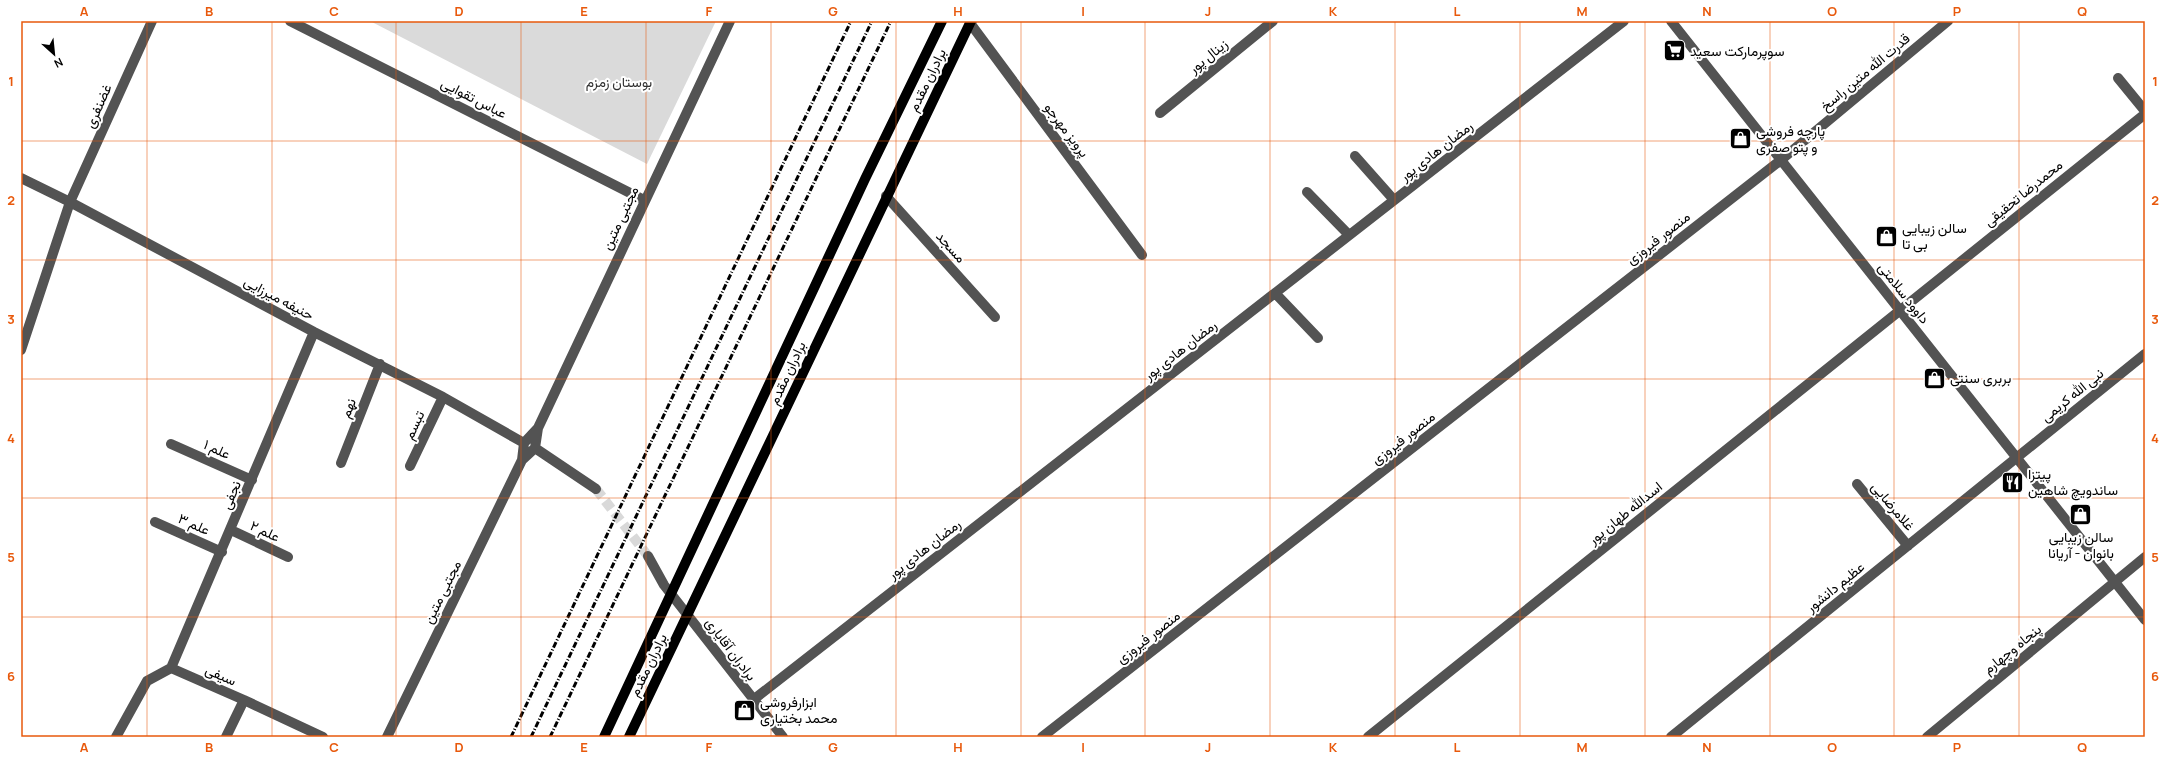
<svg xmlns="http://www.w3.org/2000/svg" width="2166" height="758" font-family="Manrope,Vazirmatn,sans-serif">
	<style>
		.green { fill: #dadada }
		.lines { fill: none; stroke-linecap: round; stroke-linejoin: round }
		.minor-tunnel { stroke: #d9d9d9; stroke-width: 10; stroke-dasharray: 10 5; stroke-linecap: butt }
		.minor { stroke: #535353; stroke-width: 10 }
		.major { stroke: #000; stroke-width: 10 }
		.rail { stroke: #000; stroke-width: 3; stroke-dasharray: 6 2 1 2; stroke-linecap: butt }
		.grid { fill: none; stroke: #e8590c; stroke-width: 1; stroke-opacity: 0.55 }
		.labels { text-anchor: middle; stroke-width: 4; stroke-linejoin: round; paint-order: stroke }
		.poi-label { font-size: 14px; fill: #000; stroke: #fff; text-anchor: start }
		.street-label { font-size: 14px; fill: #000; stroke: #fff }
		.park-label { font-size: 14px; fill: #313131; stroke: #fff }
		.neatline { fill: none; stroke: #e8590c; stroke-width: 1.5 }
		.grid-label { font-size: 13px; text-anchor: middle; font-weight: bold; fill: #e8590c }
	</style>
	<rect width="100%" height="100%" fill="#fff"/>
	<path class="green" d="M370,21H716L647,164Z"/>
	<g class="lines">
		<path class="minor-tunnel" d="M596,489L648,556"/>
		<path class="minor" d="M290,21L644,200
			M972,21L970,23L1142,255
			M1671,21L2145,620
			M2118,78L2145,111
			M1160,113L1273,21
			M1355,156L1394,200
			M21,178L70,202L314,332L443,397L524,443
			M1307,192L1349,235
			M886,196L995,317
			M1275,293L1318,338
			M21,350L70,202L152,21
			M171,444L252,480
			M535,448L596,489
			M522,460L524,443L538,428L730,21
			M341,463L380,364
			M410,466L443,397
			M1857,484L1908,546
			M155,522L222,552
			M231,530L288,557
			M648,556L664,585L783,737
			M171,668L314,332
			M171,668L244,700L226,737
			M244,700L323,737
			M753,700L1624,21
			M116,737L147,681L171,668
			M387,737L522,460L535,448L538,428
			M1042,737L1781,160L1948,21
			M1368,737L2145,114
			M1671,737L2145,354
			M1927,737L2145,557"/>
		<path class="major" d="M604,737L865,179L942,21
			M629,737L971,21"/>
		<path class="rail" d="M511,737L851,21
			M531,737L872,21
			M550,737L891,21"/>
	</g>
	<path class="grid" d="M147,21V737M272,21V737M396,21V737M521,21V737M646,21V737M771,21V737M896,21V737M1021,21V737M1145,21V737M1270,21V737M1395,21V737M1520,21V737M1645,21V737M1770,21V737M1894,21V737M2019,21V737M21,141H2145M21,260H2145M21,379H2145M21,498H2145M21,617H2145"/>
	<defs>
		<symbol id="supermarket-square" viewBox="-11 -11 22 22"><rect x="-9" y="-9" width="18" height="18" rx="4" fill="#000" stroke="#fff"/><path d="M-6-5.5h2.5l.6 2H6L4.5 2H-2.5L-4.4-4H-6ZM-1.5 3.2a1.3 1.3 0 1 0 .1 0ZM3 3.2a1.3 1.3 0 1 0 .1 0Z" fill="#fff"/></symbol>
		<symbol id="shop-square" viewBox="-11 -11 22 22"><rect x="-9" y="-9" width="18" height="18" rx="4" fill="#000" stroke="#fff"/><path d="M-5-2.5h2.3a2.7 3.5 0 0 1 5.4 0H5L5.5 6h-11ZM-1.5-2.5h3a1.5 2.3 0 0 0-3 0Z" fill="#fff"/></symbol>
		<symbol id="restaurant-square" viewBox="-11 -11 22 22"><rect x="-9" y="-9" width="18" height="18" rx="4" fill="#000" stroke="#fff"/><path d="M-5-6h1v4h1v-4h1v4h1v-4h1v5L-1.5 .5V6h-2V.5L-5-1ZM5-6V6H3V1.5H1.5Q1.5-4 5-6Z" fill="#fff"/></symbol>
	</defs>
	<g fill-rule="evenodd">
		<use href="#supermarket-square" x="1662" y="38" width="25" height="25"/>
		<use href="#shop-square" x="1728" y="126" width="25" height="25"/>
		<use href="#shop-square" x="1874" y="224" width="25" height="25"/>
		<use href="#shop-square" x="1922" y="366" width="25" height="25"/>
		<use href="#restaurant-square" x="2000" y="470" width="25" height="25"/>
		<use href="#shop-square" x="2068" y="502" width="25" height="25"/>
		<use href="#shop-square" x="732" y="698" width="25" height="25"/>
	</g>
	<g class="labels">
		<g class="poi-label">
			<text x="1690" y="56">سوپرمارکت سعید</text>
			<text x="1756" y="136">پارچه فروشی<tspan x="1756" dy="16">و پتو صفری</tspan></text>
			<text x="1902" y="233">سالن زیبایی<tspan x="1902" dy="16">بی تا</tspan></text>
			<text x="1950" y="383">بربری سنتی</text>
			<text x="2028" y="479">پیتزا<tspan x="2028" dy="16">ساندویچ شاهین</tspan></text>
			<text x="2081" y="542" text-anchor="middle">سالن زیبایی<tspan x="2081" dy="16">بانوان - آریانا</tspan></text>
			<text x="760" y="707">ابزارفروشی<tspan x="760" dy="16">محمد بختیاری</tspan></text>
		</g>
		<g class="street-label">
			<text transform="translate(1208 56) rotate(-39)" y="5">زینال پور</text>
			<text transform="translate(1865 72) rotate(-40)" y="5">قدرت الله متین راسخ</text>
			<text transform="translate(927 80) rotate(-64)" y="5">برادران مقدم</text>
			<text transform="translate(474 98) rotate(27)" y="5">عباس تقوایی</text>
			<text transform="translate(98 106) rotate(-66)" y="5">غضنفری</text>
			<text transform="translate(1067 130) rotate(53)" y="5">پرویز مهرجو</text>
			<text transform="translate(1436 151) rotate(-38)" y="5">رمضان هادی پور</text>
			<text transform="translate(2023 193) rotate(-39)" y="5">محمدرضا تحقیقی</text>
			<text transform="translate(620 218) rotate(-65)" y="5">مجتبی متین</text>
			<text transform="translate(1658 238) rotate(-38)" y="5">منصور فیروزی</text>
			<text transform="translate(951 247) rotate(48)" y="5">مسجد</text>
			<text transform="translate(1904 293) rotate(52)" y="5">داوود سلامتی</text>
			<text transform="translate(279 298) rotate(28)" y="5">حنیفه میرزایی</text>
			<text transform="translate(1180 350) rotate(-38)" y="5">رمضان هادی پور</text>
			<text transform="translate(787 373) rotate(-65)" y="5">برادران مقدم</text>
			<text transform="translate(2072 395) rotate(-39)" y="5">نبی الله کریمی</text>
			<text transform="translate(348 408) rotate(-68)" y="5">نهم</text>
			<text transform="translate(414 425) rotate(-65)" y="5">تبسم</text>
			<text transform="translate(1403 438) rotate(-38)" y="5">منصور فیروزی</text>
			<text transform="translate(217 449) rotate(24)" y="5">علم ۱</text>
			<text transform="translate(231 495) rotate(-67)" y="5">نجفی</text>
			<text transform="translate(1893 506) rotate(50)" y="5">غلامرضایی</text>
			<text transform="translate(1625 513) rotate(-39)" y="5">اسدالله طهان پور</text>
			<text transform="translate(194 524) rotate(24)" y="5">علم ۳</text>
			<text transform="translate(265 531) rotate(25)" y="5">علم ۲</text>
			<text transform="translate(924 549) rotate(-38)" y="5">رمضان هادی پور</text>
			<text transform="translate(1835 587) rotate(-39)" y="5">عظیم دانشور</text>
			<text transform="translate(442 592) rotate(-64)" y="5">مجتبی متین</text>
			<text transform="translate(1148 637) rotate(-38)" y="5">منصور فیروزی</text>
			<text transform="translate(731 649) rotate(53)" y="5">برادران آقایاری</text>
			<text transform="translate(2012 649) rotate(-39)" y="5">پنجاه وچهارم</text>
			<text transform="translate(648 665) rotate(-64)" y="5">برادران مقدم</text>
			<text transform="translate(221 675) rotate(24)" y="5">سیفی</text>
		</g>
		<g class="park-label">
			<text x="619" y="87">بوستان زمزم</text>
		</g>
	</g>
	<rect width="2166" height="758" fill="none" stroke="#ffffff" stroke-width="44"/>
	<g transform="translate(54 54) rotate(153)" stroke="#ffffff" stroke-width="3" paint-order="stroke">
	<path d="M0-3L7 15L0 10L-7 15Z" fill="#000000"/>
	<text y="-6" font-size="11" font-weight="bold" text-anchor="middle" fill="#000000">N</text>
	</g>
	<rect x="22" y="22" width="2122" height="714" class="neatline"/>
	<g class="grid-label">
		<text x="84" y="16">A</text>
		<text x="209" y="16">B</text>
		<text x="334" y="16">C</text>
		<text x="459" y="16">D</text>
		<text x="584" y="16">E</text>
		<text x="709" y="16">F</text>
		<text x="833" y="16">G</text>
		<text x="958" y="16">H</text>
		<text x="1083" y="16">I</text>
		<text x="1208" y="16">J</text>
		<text x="1333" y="16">K</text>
		<text x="1457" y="16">L</text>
		<text x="1582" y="16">M</text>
		<text x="1707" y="16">N</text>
		<text x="1832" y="16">O</text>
		<text x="1957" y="16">P</text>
		<text x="2082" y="16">Q</text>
		<text x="11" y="86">1</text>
		<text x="2155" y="86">1</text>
		<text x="11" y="205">2</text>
		<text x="2155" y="205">2</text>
		<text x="11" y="324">3</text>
		<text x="2155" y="324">3</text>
		<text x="11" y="443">4</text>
		<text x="2155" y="443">4</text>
		<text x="11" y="562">5</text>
		<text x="2155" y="562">5</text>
		<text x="11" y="681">6</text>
		<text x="2155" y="681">6</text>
		<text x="84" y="752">A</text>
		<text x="209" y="752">B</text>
		<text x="334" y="752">C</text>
		<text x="459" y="752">D</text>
		<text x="584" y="752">E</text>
		<text x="709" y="752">F</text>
		<text x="833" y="752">G</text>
		<text x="958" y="752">H</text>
		<text x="1083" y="752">I</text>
		<text x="1208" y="752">J</text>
		<text x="1333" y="752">K</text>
		<text x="1457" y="752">L</text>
		<text x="1582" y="752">M</text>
		<text x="1707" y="752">N</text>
		<text x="1832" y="752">O</text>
		<text x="1957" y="752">P</text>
		<text x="2082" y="752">Q</text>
	</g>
</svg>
